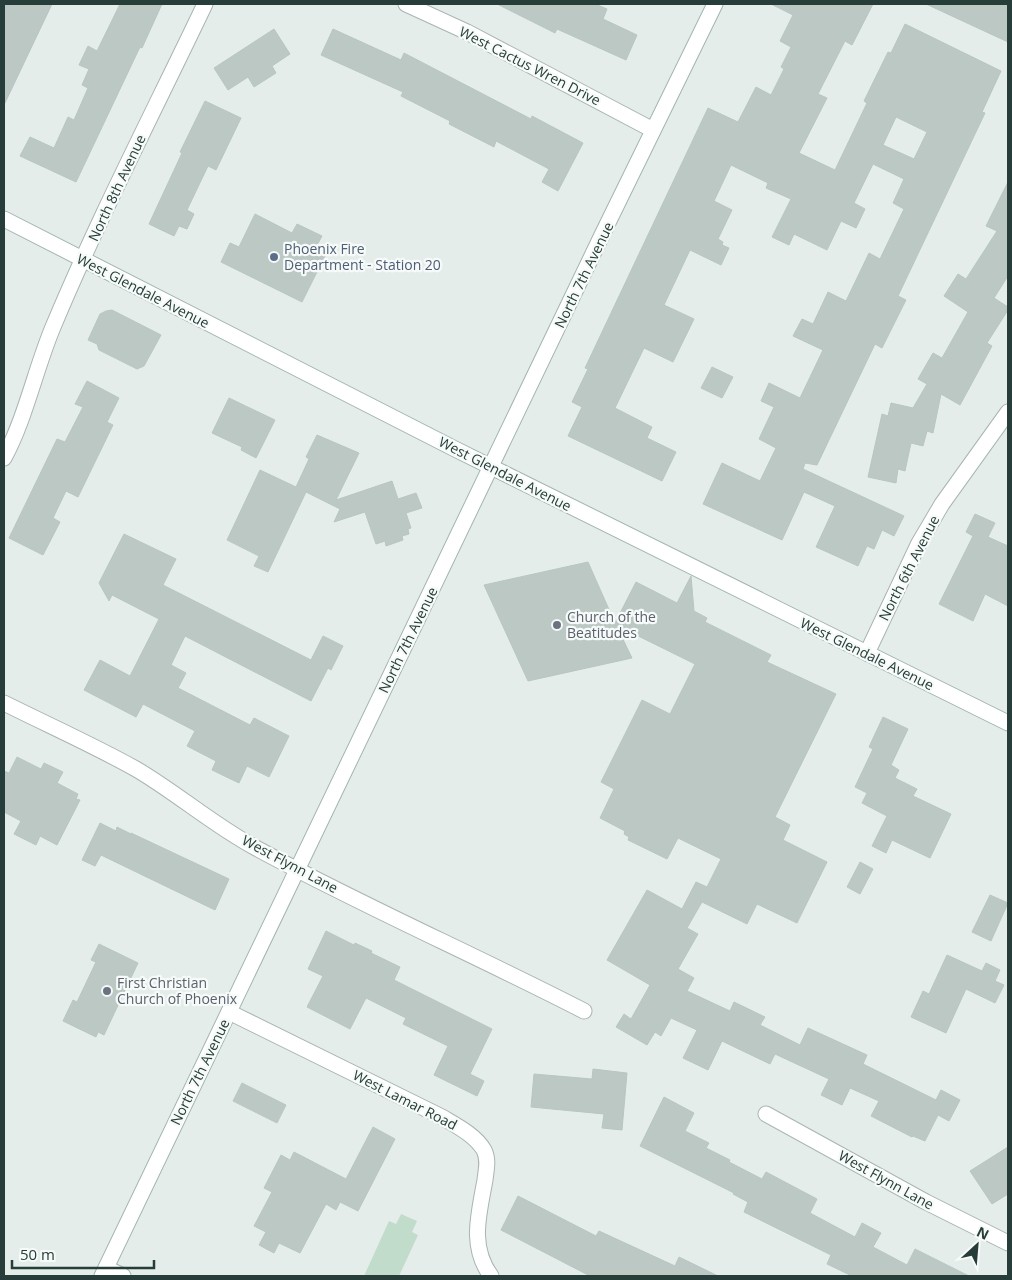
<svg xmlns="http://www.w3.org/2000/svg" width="1012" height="1280" font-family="'Open Sans',sans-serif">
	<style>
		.green { fill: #c1dccb }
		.building { fill: #bbc8c4; stroke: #b8c6c2; fill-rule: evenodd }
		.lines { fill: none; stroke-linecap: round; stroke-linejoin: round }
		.minor-casing { stroke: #a8b5b2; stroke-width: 17 }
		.secondary-casing { stroke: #a2b5b0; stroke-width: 17 }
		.minor { stroke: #fff; stroke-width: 15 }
		.secondary { stroke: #fff; stroke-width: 15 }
		.service-dot { fill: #5c6f8a; stroke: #f6faf8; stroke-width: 2 }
		.worship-dot { fill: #6b7280; stroke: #f6faf8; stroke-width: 2 }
		.labels { text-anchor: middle; stroke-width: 4.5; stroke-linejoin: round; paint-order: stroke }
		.street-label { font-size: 14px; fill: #263d3a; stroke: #f6faf8 }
		.service-label { font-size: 14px; fill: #4e5e75; stroke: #f6faf8; text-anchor: start }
		.worship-label { font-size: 14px; fill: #5b616d; stroke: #f6faf8; text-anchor: start }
	</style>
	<rect width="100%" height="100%" fill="#e5edeb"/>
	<path class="green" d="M401,1214L417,1221L412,1232L418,1235L399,1276H364L389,1221L396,1224Z"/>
	<path class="building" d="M4,4H52L4,105Z
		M120,4H162L142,48L140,47L76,182L20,156L30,137L54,148L68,117L74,120L88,88L82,85L89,69L79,65L88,46L97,51Z
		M497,4H595L607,9L603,19L637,35L626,60L557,29L555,33Z
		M771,4H873L852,45L845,41L818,94L827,98L799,153L835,170L867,103L864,101L888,52L891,53L905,24L1001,71L982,112L985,113L898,296L906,300L882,348L875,344L817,465L805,463L803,469L904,516L894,536L882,530L874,549L867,546L858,566L816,547L835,506L804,492L782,540L703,504L722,463L760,481L776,448L759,439L774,407L761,401L769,383L800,398L823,350L793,336L802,319L813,324L828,292L846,301L869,253L880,259L904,209L893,203L904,179L873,164L854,203L865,209L856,228L841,221L827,250L794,234L789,245L772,237L791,199L766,188L768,183L731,165L714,201L732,210L718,239L723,242L722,245L729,248L721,265L690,250L664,305L694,319L673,362L644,348L615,408L652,427L647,438L676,452L662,481L568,436L582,407L572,402L588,369L585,368L708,108L738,122L756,87L771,95L784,69L781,67L791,47L780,41L793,15ZM896,117L927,132L914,159L883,145Z
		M926,4H1008V42Z
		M274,29L290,54L272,66L276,73L254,87L248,77L228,90L214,68Z
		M333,29L401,60L404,53L531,119L532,116L583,143L558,191L542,182L549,169L496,141L494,147L449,124L450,121L401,96L403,92L321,55Z
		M205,101L241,118L216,170L208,166L187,210L194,214L187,229L179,226L174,236L149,224L182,153L180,152Z
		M1008,182V276L994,298L1008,307V310L987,343L992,346L960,405L941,394L933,433L927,431L923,446L911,443L905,471L898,469L896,483L868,477L882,414L888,416L891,403L913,408L927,384L918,379L933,353L942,358L968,312L944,296L958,274L966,279L997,231L986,226Z
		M255,214L292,233L297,224L322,236L316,247L327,252L302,302L221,262L230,243L239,247Z
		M112,310L161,335L144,366L137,369L99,350L97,344L88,340L100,314L106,311Z
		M712,367L733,377L722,398L701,388Z
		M87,381L119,398L107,422L113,425L78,497L66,491L53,518L60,522L43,555L9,538L57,439L65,442L83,407L75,404Z
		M229,398L275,420L256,458L241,450L242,447L212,433Z
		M317,435L359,453L336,500L392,481L398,499L416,493L422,508L406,513L411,528L408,529L409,534L402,536L403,540L386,546L385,541L376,544L365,512L334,522L340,509L306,492L268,572L254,566L259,556L227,540L260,470L296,487L309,459L306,457Z
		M975,514L995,523L988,537L1008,546V606L985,594L973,621L939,604L973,536L966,532Z
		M124,534L176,559L163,585L311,660L323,636L343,646L331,670L328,668L311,701L185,636L171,665L186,673L178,688L250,725L254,718L289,736L269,777L247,766L239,783L212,770L216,761L187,746L195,731L143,704L136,717L84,690L100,660L130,676L159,619L112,595L109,601L99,583Z
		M588,562L615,623L636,582L677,603L691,576L694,611L707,618L705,622L771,655L767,662L836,694L775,817L790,825L783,840L827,862L797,923L757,904L747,924L702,902L687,928L698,934L678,969L694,978L687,991L730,1011L734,1002L765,1017L760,1025L800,1045L808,1028L867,1055L863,1064L936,1100L941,1090L960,1100L949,1121L938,1115L925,1141L913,1136L912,1137L871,1116L879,1101L850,1088L842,1105L821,1095L829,1079L775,1054L770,1064L722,1041L708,1070L683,1058L697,1030L671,1018L661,1036L655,1032L647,1045L616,1027L624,1014L631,1019L650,985L607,960L647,890L682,909L696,882L707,887L721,859L678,838L667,859L628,840L629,837L624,834L625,831L600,818L614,789L601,782L642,700L670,714L695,664L616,625L632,658L528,681L484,585Z
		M883,717L908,729L891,765L899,770L895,778L917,789L913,796L951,814L930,858L892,840L886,853L872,846L887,816L862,803L867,793L855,787L873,749L869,747Z
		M17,757L41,769L44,763L63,772L57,783L78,794L76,799L80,800L57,845L40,836L36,845L14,834L21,821L4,812V771L9,773Z
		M100,823L116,831L117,827L131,834V833L229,879L215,910L101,855L95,866L82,860Z
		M860,862L873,869L860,894L847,887Z
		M990,895L1008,903L991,941L972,932Z
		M326,931L354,945L355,943L372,951L371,953L400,967L394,980L492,1029L470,1074L484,1081L477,1096L434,1075L448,1046L403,1024L406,1018L366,998L350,1029L307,1007L323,976L308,969Z
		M99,944L138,963L104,1035L98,1032L96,1037L63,1021L73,1000L77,1002L96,962L91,960Z
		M947,955L982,971L986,963L1000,970L995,981L1004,985L995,1003L966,989L946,1033L911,1017L923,991L929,994Z
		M593,1069L627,1073L622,1130L602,1128L604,1114L531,1107L534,1074L592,1079Z
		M242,1083L286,1105L277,1123L233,1101Z
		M664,1097L694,1113L685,1131L709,1143L706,1148L730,1160L729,1162L762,1179L766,1172L817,1199L810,1213L855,1237L862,1223L881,1233L873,1247L907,1265L915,1249L969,1276H852L827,1264L831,1255L744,1212L748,1202L733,1194L734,1193L640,1146Z
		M373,1127L395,1139L358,1211L340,1202L336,1210L326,1204L300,1253L279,1243L274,1253L259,1245L266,1232L254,1226L272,1192L264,1188L281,1155L290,1160L294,1152L346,1179Z
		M1008,1147V1194L992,1204L970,1171Z
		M518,1196L596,1236L599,1231L675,1266L679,1257L718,1276H590L501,1230Z"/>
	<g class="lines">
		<defs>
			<path id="minor" d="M406,4L467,32L653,130
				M4,458C26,417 35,370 53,327C99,217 154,111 205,4
				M867,653L919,543L942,504L1008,412
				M4,703C48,725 93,745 136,769C177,793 213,825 256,848C363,906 475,955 584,1011
				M229,1012L442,1117C457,1126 475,1135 484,1150C489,1160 486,1170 485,1180C479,1214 469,1246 491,1276
				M766,1114L926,1202L1008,1243
				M106,1268L123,1276"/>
			<path id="secondary" d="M4,219L455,449L1008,723
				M102,1276L602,235L715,4"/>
		</defs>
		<use href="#minor" class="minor-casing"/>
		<use href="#secondary" class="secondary-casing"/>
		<use href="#minor" class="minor"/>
		<use href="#secondary" class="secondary"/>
	</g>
	<circle class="service-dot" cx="274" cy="257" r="5"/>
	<g class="worship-dot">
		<circle cx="557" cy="625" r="5"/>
		<circle cx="107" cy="991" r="5"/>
	</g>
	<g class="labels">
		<g class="street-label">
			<text transform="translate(530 66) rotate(27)" y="5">West Cactus Wren Drive</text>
			<text transform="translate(117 188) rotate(-65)" y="5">North 8th Avenue</text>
			<text transform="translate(584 275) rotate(-64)" y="5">North 7th Avenue</text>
			<text transform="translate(143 291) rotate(27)" y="5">West Glendale Avenue</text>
			<text transform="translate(505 474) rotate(27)" y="5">West Glendale Avenue</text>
			<text transform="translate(909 568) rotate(-63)" y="5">North 6th Avenue</text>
			<text transform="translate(408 640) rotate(-64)" y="5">North 7th Avenue</text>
			<text transform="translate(867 654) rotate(26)" y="5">West Glendale Avenue</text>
			<text transform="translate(290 864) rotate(28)" y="5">West Flynn Lane</text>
			<text transform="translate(200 1072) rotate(-64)" y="5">North 7th Avenue</text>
			<text transform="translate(405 1100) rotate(27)" y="5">West Lamar Road</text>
			<text transform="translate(886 1180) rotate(29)" y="5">West Flynn Lane</text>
		</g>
		<g class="service-label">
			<text x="284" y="254">Phoenix Fire<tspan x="284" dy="16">Department - Station 20</tspan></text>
		</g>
		<g class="worship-label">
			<text x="567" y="622">Church of the<tspan x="567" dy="16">Beatitudes</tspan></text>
			<text x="117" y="988">First Christian<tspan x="117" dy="16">Church of Phoenix</tspan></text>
		</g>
	</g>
	<rect width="1012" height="1280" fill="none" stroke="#263d3a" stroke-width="10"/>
	<g transform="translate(977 1245) rotate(26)" stroke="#f6faf8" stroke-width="4" paint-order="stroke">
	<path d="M0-4L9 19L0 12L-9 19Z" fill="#263d3a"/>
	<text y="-8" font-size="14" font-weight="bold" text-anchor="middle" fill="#263d3a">N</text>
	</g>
	<path d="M12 1260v8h142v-8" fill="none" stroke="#263d3a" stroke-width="2.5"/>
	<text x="20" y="1260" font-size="15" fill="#263d3a" stroke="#f6faf8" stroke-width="4" paint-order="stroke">50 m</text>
</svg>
